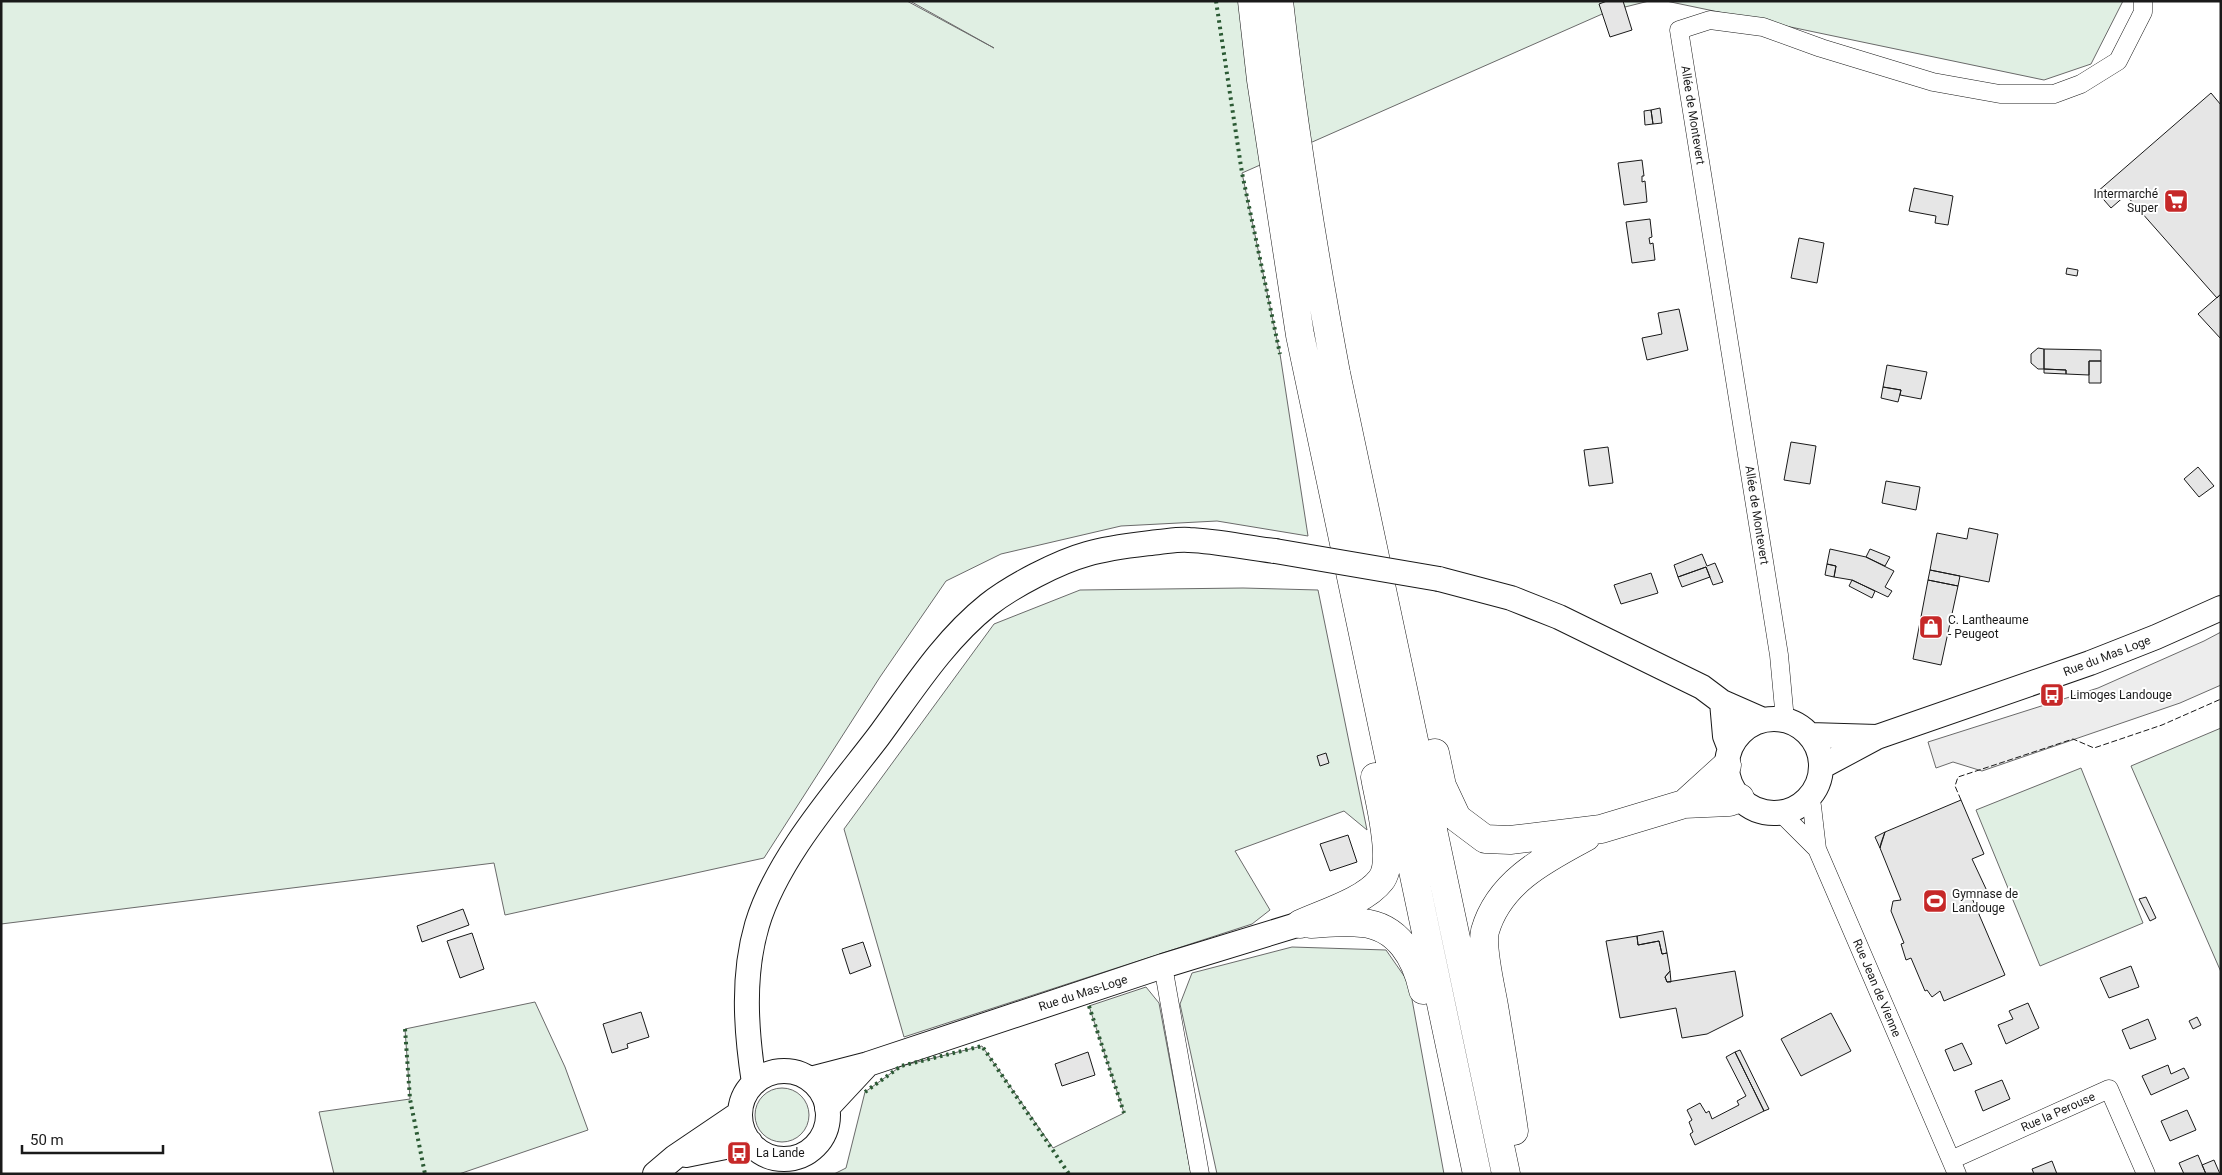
<svg xmlns="http://www.w3.org/2000/svg" width="2222" height="1175" font-family="Roboto,sans-serif">
	<style>
		.green { fill: #e0efe3; stroke: #6a6a6a }
		.parking { fill: #ededed; stroke: #6a6a6a }
		.building { fill: #e6e6e6; stroke: #1a1a1a }
		.lines { fill: none; stroke-linecap: round; stroke-linejoin: round }
		.street-casing { stroke: #1a1a1a; stroke-width: 19 }
		.secondary-casing { stroke: #1a1a1a; stroke-width: 26 }
		.highway-casing { stroke: #1a1a1a; stroke-width: 29 }
		.street { stroke: #fff; stroke-width: 18 }
		.secondary { stroke: #fff; stroke-width: 24 }
		.highway { stroke: #fff; stroke-width: 28 }
		.secondary-bridge-casing { stroke: #1a1a1a; stroke-width: 26; stroke-linecap: butt }
		.secondary-bridge { stroke: #fff; stroke-width: 24 }
		.hedge { stroke: #2b5a34; stroke-width: 4; stroke-dasharray: 2.5 4; stroke-linecap: butt }
		.fence { stroke: #1a1a1a; stroke-width: 1; stroke-dasharray: 6 2.5; stroke-linecap: butt }
		.labels { text-anchor: middle; stroke-width: 4; stroke-linejoin: round; paint-order: stroke }
		.street-label { font-size: 12px; fill: #1a1a1a; stroke: #fff }
		.poi-label { font-size: 12px; fill: #1a1a1a; stroke: #fff; text-anchor: start }
	</style>
	<rect width="100%" height="100%" fill="#fff"/>
	<path class="green" d="M1,1H907L994,48L910,1H1649L1609,11L1242,173L1280,354L1308,536L1217,521L1121,526L1001,554L946,581L880,677L764,858L505,915L494,863L1,924Z
		M1666,1H2123L2091,64L2044,80Z
		M1243,588L1318,590L1367,830L1344,811L1235,851L1270,910L1252,924L904,1037L844,829L994,624L1080,590Z
		M2221,728V972L2131,766Z
		M2081,768L2143,923L2040,966L1976,810Z
		M1292,947L1386,950L1409,983L1444,1174H1217L1180,1004L1192,973Z
		M1146,987L1159,1003L1191,1174H834L846,1168L865,1092L901,1066L982,1046L1053,1148L1124,1113L1089,1006Z
		M535,1002L565,1067L588,1130L459,1174H334L319,1112L410,1099L405,1029Z
		M755 1115a27 27 0 1 1 54 0a27 27 0 1 1-54 0Z"/>
	<path class="parking" d="M2221,632V685L2180,703L1982,771L1953,762L1936,768L1928,742L2098,688L2204,641Z"/>
	<path class="building" d="M1607,1H1623L1632,30L1610,37L1599,4Z
		M2211,93L2221,105V294L2217,298L2126,195L2111,208L2097,192Z
		M1660,108L1662,123L1653,124L1651,110Z
		M1651,110L1653,124L1645,125L1644,111Z
		M1642,160L1644,176H1642V182L1645,181L1647,202L1624,205L1618,163Z
		M1914,188L1953,196L1948,225L1935,223L1936,216L1909,211Z
		M1650,219L1652,237L1649,238L1650,244L1653,243L1655,260L1632,263L1626,222Z
		M1799,238L1824,243L1817,283L1791,278Z
		M2067,268L2078,270L2077,276L2066,274Z
		M2221,294V339L2198,314Z
		M1679,309L1688,350L1647,360L1642,338L1662,334L1658,313Z
		M2038,348L2044,349V369H2038L2031,363V354Z
		M2044,349L2101,350V361H2089V375L2066,374V370L2044,369Z
		M2089,361H2101V383H2089Z
		M1887,365L1927,372L1921,399L1900,395L1901,390L1883,387Z
		M2044,369L2066,370V374L2044,373Z
		M1883,387L1901,390L1898,402L1881,398Z
		M1791,442L1816,446L1810,484L1784,480Z
		M1608,447L1613,483L1589,486L1584,450Z
		M2198,467L2214,486L2199,497L2184,479Z
		M1886,481L1920,487L1916,510L1882,503Z
		M1969,528L1998,534L1989,582L1930,570L1937,533L1967,539Z
		M1830,549L1866,557L1894,571L1885,587L1892,591L1888,597L1852,580L1834,577L1836,566L1827,564Z
		M1870,549L1890,557L1885,566L1866,557Z
		M1702,554L1707,566L1715,563L1723,582L1713,585L1706,567L1678,577L1674,565Z
		M1827,564L1836,566L1834,577L1825,575Z
		M1706,567L1710,577L1682,587L1678,577Z
		M1930,570L1960,576L1958,586L1928,580Z
		M1651,573L1658,593L1621,604L1614,585Z
		M1852,580L1875,591L1872,598L1849,586Z
		M1928,580L1958,586L1941,665L1913,659Z
		M1326,753L1329,763L1320,766L1317,756Z
		M1961,800L1984,854L1972,859L1987,891L1972,898L2005,975L1944,1001L1940,991L1932,997L1927,990L1925,991L1911,958L1906,960L1901,944L1904,943L1891,911L1893,901L1901,900L1880,848L1885,832Z
		M1885,832L1881,843L1880,848L1875,837Z
		M1348,835L1357,862L1330,871L1320,844Z
		M2146,897L2156,918L2150,921L2139,899Z
		M463,909L469,925L422,942L417,926Z
		M1663,931L1667,953L1662,954L1659,941L1638,945L1637,936Z
		M472,933L484,969L460,978L447,941Z
		M1637,936L1638,945L1659,941L1662,954L1667,953L1670,971L1665,977L1667,982L1735,971L1743,1016L1707,1034L1682,1038L1676,1008L1620,1018L1606,941Z
		M863,942L871,966L850,974L842,949Z
		M2131,966L2139,987L2109,998L2100,978Z
		M1670,971L1671,982H1667L1665,977Z
		M2028,1003L2039,1028L2006,1044L1998,1025L2013,1019L2009,1011Z
		M641,1012L649,1037L627,1044L628,1048L612,1053L603,1024Z
		M1831,1013L1851,1051L1801,1076L1781,1039Z
		M2197,1017L2201,1025L2193,1029L2189,1021Z
		M2148,1019L2156,1039L2130,1049L2122,1030Z
		M1962,1043L1972,1064L1954,1071L1945,1050Z
		M1740,1050L1769,1109L1764,1111L1735,1052Z
		M1088,1052L1095,1075L1062,1086L1055,1064Z
		M1735,1052L1764,1111L1695,1145L1690,1134L1693,1132L1689,1122L1692,1120L1687,1110L1700,1103L1706,1113L1709,1111L1712,1119L1739,1105L1737,1101L1746,1096L1726,1057Z
		M2168,1065L2171,1074L2184,1068L2189,1078L2151,1095L2142,1076Z
		M2002,1080L2010,1099L1983,1111L1975,1091Z
		M2187,1110L2196,1130L2170,1141L2161,1121Z
		M2198,1155L2206,1174H2184L2179,1163Z
		M2214,1160L2220,1174H2206L2202,1165Z
		M2052,1161L2057,1174H2034L2032,1169Z"/>
	<g class="lines">
		<defs>
			<path id="street" d="M1785,720L1779,655L1679,30L1710,20L1763,27L1821,48L1933,82L2000,94H2054L2081,84L2118,61L2143,12V1
				M1808,799L1812,806L1817,849L1957,1174
				M1781,813L1817,849
				M1163,966L1200,1174
				M1951,1160L2109,1089L2146,1174"/>
			<path id="secondary" d="M1439,579L1511,598L1559,617L1702,687L1722,702L1763,720
				M1722,702L1725,736L1730,749
				M1727 766a47 47 0 1 1 94 0a47 47 0 1 1-94 0Z
				M1810,735L1877,737
				M1821,767L1877,737L2090,663L2156,637L2221,608
				M740 1115a44 44 0 1 1 88 0a44 44 0 1 1-88 0Z
				M810,1079L868,1064L1163,966L1300,924
				M754,1083C746,1031 742,976 757,925C777,858 836,792 878,737C912,691 943,641 988,605C1012,586 1058,562 1087,554C1111,547 1135,545 1159,542C1169,541 1180,539 1189,540C1218,541 1247,548 1275,551
				M827,1108L868,1064
				M686,1155L750,1142
				M655,1174L675,1157L740,1113"/>
			<path id="highway" d="M1252,1L1261,80L1300,335L1477,1174
				M1279,1C1293,126 1313,250 1336,373L1506,1174
				M1435,753L1442,786L1457,818L1485,839L1510,840L1601,829L1684,804L1729,802L1740,798
				M1684,804L1727,765
				M1300,924C1324,913 1365,901 1381,880C1396,861 1379,801 1375,777
				M1311,924C1328,923 1345,921 1362,923C1398,926 1416,958 1423,990
				M1514,1131C1508,1090 1501,1048 1494,1006C1491,988 1481,948 1485,931C1499,882 1545,859 1586,837"/>
		</defs>
		<use href="#street" class="street-casing"/>
		<use href="#secondary" class="secondary-casing"/>
		<use href="#highway" class="highway-casing"/>
		<use href="#street" class="street"/>
		<use href="#secondary" class="secondary"/>
		<use href="#highway" class="highway"/>
		<defs>
			<path id="secondary-bridge" d="M1275,551L1439,579"/>
		</defs>
		<use href="#secondary-bridge" class="secondary-bridge-casing"/>
		<use href="#secondary-bridge" class="secondary-bridge"/>
		<path class="hedge" d="M1216,1L1242,173L1280,354
			M1089,1006L1124,1113
			M405,1029L410,1099L425,1174
			M865,1092L901,1066L982,1046L1069,1174"/>
		<path class="fence" d="M1961,800L1955,786L1958,777L2073,739L2094,748L2162,725L2221,699"/>
	</g>
	<defs>
		<symbol id="supermarket-square" viewBox="-11 -11 22 22"><rect x="-9" y="-9" width="18" height="18" rx="4" fill="#c62828" stroke="#fff"/><path d="M-6-5.5h2.5l.6 2H6L4.5 2H-2.5L-4.4-4H-6ZM-1.5 3.2a1.3 1.3 0 1 0 .1 0ZM3 3.2a1.3 1.3 0 1 0 .1 0Z" fill="#fff"/></symbol>
		<symbol id="shop-square" viewBox="-11 -11 22 22"><rect x="-9" y="-9" width="18" height="18" rx="4" fill="#c62828" stroke="#fff"/><path d="M-5-2.5h2.3a2.7 3.5 0 0 1 5.4 0H5L5.5 6h-11ZM-1.5-2.5h3a1.5 2.3 0 0 0-3 0Z" fill="#fff"/></symbol>
		<symbol id="bus-square" viewBox="-11 -11 22 22"><rect x="-9" y="-9" width="18" height="18" rx="4" fill="#c62828" stroke="#fff"/><path d="M-5-6H5V4H4V6H2V4H-2V6H-4V4H-5ZM-3.5-4V0h7V-4ZM-3.5 1.2v1.5H-2V1.2ZM2 1.2v1.5H3.5V1.2Z" fill="#fff"/></symbol>
		<symbol id="stadium-square" viewBox="-11 -11 22 22"><rect x="-9" y="-9" width="18" height="18" rx="4" fill="#c62828" stroke="#fff"/><path d="M0-5a6.5 5 0 1 0 0 10a6.5 5 0 1 0 0-10ZM-3.5-1.8h7v3.6h-7Z" fill="#fff"/></symbol>
	</defs>
	<g fill-rule="evenodd">
		<use href="#supermarket-square" x="2162" y="187" width="28" height="28"/>
		<use href="#shop-square" x="1917" y="613" width="28" height="28"/>
		<use href="#bus-square" x="2038" y="681" width="28" height="28"/>
		<use href="#stadium-square" x="1921" y="887" width="28" height="28"/>
		<use href="#bus-square" x="725" y="1139" width="28" height="28"/>
	</g>
	<g class="labels">
		<g class="street-label">
			<text transform="translate(1693 115) rotate(81)" y="4">Allée de Montevert</text>
			<text transform="translate(1757 515) rotate(81)" y="4">Allée de Montevert</text>
			<text transform="translate(2107 656) rotate(-21)" y="4">Rue du Mas Loge</text>
			<text transform="translate(1877 988) rotate(67)" y="4">Rue Jean de Vienne</text>
			<text transform="translate(1083 993) rotate(-18)" y="4">Rue du Mas-Loge</text>
			<text transform="translate(2058 1112) rotate(-24)" y="4">Rue la Perouse</text>
		</g>
		<g class="poi-label">
			<text x="2158" y="198" text-anchor="end">Intermarché<tspan x="2158" dy="14">Super</tspan></text>
			<text x="1948" y="624">C. Lantheaume<tspan x="1948" dy="14">- Peugeot</tspan></text>
			<text x="2070" y="699">Limoges Landouge</text>
			<text x="1952" y="898">Gymnase de<tspan x="1952" dy="14">Landouge</tspan></text>
			<text x="756" y="1157">La Lande</text>
		</g>
	</g>
	<rect width="2222" height="1175" fill="none" stroke="#1a1a1a" stroke-width="5"/>
	<path d="M22 1145v8h141v-8" fill="none" stroke="#1a1a1a" stroke-width="2.5"/>
	<text x="30" y="1145" font-size="15" fill="#1a1a1a" stroke="#ffffff" stroke-width="4" paint-order="stroke">50 m</text>
</svg>
